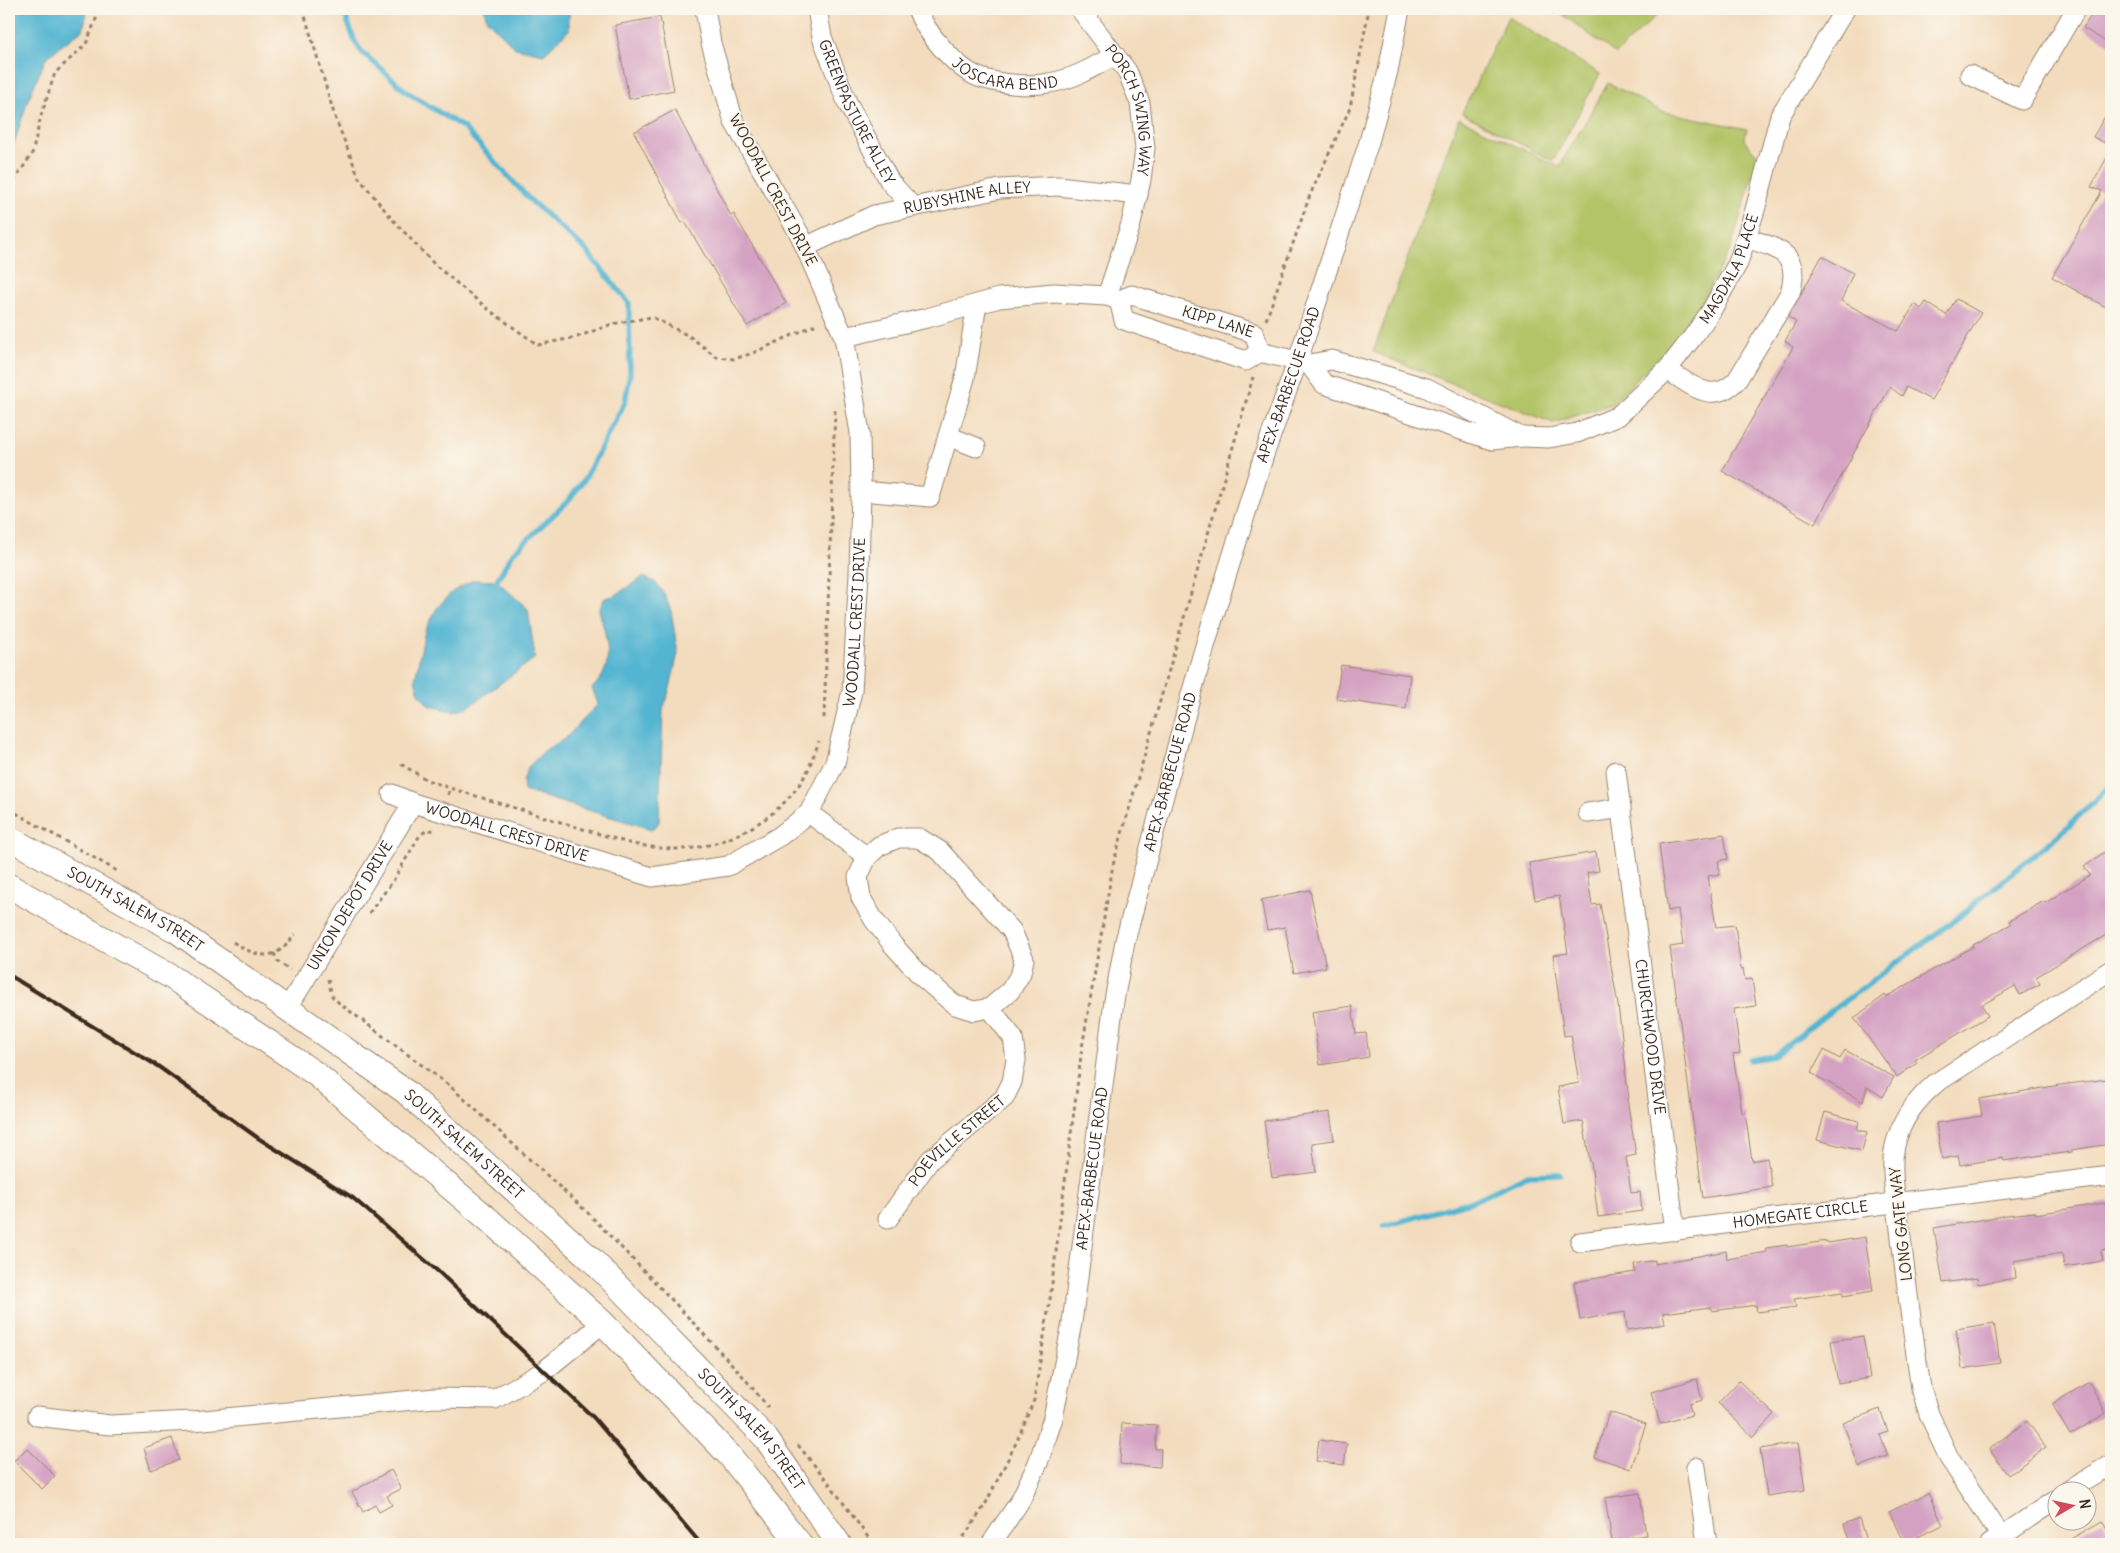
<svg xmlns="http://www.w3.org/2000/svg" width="2120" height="1553" font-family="Delius,sans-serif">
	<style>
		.green { fill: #b3c467; stroke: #777742 }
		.water { fill: #53b5d2; stroke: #477078 }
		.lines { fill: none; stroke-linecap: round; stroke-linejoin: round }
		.stream { stroke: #53b5d2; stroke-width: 5.5 }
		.building { fill: #d4a1c2 }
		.minor-casing { stroke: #97836e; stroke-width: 21 }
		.major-casing { stroke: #97836e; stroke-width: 26 }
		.path { stroke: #97836e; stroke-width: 3; stroke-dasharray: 4 4; stroke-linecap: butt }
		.minor { stroke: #fff; stroke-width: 19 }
		.major { stroke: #fff; stroke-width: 24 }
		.rail { stroke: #3b2a1e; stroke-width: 4 }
		.labels { text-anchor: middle; stroke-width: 4; stroke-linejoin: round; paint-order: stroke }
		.street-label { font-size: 15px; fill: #3b2a1e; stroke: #fbf7ec }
	</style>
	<rect width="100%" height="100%" fill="#fbf7ec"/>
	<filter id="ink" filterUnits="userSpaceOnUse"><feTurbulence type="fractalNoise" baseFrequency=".02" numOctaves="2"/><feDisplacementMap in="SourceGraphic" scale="10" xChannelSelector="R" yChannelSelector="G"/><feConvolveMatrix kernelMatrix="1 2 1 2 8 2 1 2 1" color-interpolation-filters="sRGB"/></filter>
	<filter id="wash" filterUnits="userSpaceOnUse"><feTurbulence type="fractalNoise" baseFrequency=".0096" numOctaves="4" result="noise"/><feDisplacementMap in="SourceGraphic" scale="20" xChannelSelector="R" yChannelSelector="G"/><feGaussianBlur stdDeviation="1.12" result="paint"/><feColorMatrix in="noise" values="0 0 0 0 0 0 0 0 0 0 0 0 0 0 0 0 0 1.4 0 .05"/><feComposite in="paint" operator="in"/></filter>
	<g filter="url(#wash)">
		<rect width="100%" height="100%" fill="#f3dcbd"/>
		<path class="green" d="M1555,9H1663L1616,54Z
			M1508,17L1600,74L1553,161L1462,113Z
			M1608,83L1661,111L1747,129L1744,140L1758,156L1731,248L1702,301L1675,340L1612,404L1553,423L1373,352L1459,118L1559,167Z"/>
		<path class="water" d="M9,9H86L87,13L83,29L46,58L28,100L9,159Z
			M484,9H569V30L544,54L515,48L487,20Z
			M643,577L655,582L664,593L671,611L678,653L670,688L663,710L659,822L656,826L651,829L524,791L523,781L528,767L545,750L566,738L598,704L592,688C617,667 606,637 599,610L605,598L614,596Z
			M473,580L497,581L528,609L535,658L467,708L453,712L428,705L419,693L415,679L425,631L437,608L452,592Z"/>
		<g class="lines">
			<path class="stream" d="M343,9L355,42L362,52L407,92L464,128L530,200L586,250L629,303L630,373L625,402L584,480L567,502L513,553L493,587
				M1750,1060L1774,1056L1823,1017L1956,919L2061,833L2111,785
				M1384,1226L1473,1201L1528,1175L1560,1174"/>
		</g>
		<g id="blocks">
			<path class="building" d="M2095,9H2111V45L2083,28Z
				M660,17L674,90L629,99L615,25Z
				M2111,106V146L2093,137Z
				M675,110L731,216L734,214L786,303L747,326L685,222L682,223L634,132Z
				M2111,150V310L2052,277L2102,191L2091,187Z
				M1822,256L1853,273L1841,301L1898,331L1915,304L1921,309L1926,302L1946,315L1956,299L1981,313L1931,400L1906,387L1902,396L1890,387L1815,524L1722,471L1793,347L1785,341L1796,322L1788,317Z
				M1341,665L1410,675L1406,709L1336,699Z
				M1724,834L1728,859L1718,861L1720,874L1708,876L1716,927L1735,925L1741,969L1743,968L1745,980L1752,979L1756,1006L1734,1009L1740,1053L1733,1054L1742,1113L1745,1112L1752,1161L1767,1158L1772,1187L1703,1198L1670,947L1683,945L1678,909L1668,911L1659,844Z
				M2111,847V932L2036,977L2040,984L2020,995L2015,986L1982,1005L1988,1016L1915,1060L1917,1063L1897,1077L1854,1018L1885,995L1886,997L1974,946L1973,945L2011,924L2009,921L2044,901L2045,903L2090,875L2084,867Z
				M1596,852L1599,871L1587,873L1592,905L1600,904L1618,1005L1626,1070H1625L1629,1098H1627L1636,1155L1626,1157L1631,1193L1640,1192L1642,1211L1598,1217L1591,1162H1590L1583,1121L1564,1124L1558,1087L1579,1083L1571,1035L1564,1036L1553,955L1568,953L1559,896L1535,900L1529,863Z
				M1310,890L1326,967L1294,973L1285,927L1267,930L1261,900Z
				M1352,1006L1356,1034L1366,1033L1369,1057L1320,1065L1312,1012Z
				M1824,1050L1840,1059L1845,1050L1894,1077L1883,1097L1867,1087L1863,1102L1811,1073Z
				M2108,1079L2111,1101V1144L2071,1150V1152L2049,1155V1154L2004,1161L2003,1158L1960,1165L1958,1156L1942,1159L1936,1123L1982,1116L1979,1099L2060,1085Z
				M1330,1112L1334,1140L1312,1143L1316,1172L1272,1178L1264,1121Z
				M1825,1112L1859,1121L1857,1130L1867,1132L1862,1151L1817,1140Z
				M2111,1202V1249L2101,1251L2103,1261L2064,1267L2062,1253L2014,1261L2016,1278L1978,1284L1977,1278L1943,1283L1934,1228L2007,1215L2035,1212L2036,1214Z
				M1865,1237L1873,1291L1843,1296L1842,1292L1794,1299L1796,1307L1757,1312L1756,1305L1712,1311L1711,1307L1663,1313L1665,1324L1627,1330L1625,1312L1580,1320L1574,1282L1635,1272L1634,1264L1655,1260V1264L1726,1251L1727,1259L1767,1252L1766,1248L1787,1245V1247L1827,1241L1828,1243Z
				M1994,1323L2000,1363L1962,1369L1956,1329Z
				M1863,1336L1870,1378L1838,1383L1831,1341Z
				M1697,1379L1702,1400L1689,1404L1692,1415L1660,1424L1651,1392Z
				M1739,1381L1774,1414L1753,1437L1718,1403Z
				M2089,1382L2106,1413L2070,1435L2052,1404Z
				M1880,1409L1888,1432L1880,1435L1888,1456L1859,1467L1843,1423Z
				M1609,1412L1646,1424L1631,1469L1595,1457Z
				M2027,1421L2046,1447L2008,1475L1989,1449Z
				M1122,1423L1157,1425L1155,1449H1161L1160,1467L1120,1464Z
				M172,1438L179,1460L151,1470L144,1448Z
				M1319,1440L1347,1444L1344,1465L1316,1461Z
				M1798,1443L1805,1490L1767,1496L1760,1449Z
				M27,1448L55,1476L42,1489L14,1461Z
				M391,1470L401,1489L387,1496L392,1505L379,1512L375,1505L363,1512L352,1492Z
				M1640,1493L1646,1535L1612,1541L1605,1498Z
				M1928,1493L1943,1525L1905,1543L1889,1512Z
				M1859,1518L1867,1544H1850L1844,1524Z
				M2102,1521L2111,1537V1544H2062Z"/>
		</g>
	</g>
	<g filter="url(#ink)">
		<use href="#blocks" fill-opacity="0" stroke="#97836e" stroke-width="1"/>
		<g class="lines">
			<defs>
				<g id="minor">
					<path id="s1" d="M817,9L822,37L847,102L890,182L912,206"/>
					<path id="s2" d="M917,9C925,32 957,70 981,78C1001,84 1028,87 1049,83C1074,79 1094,67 1115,55"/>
					<path id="s3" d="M1080,9L1127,71L1140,103L1145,148L1141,180L1131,224L1107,296L1119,300"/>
					<path d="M1970,75L2022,100L2076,9"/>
					<path id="s4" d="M805,247L874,215L1000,189L1058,186L1138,195"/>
					<path d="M1119,300L1124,320L1246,361L1260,352"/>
					<path id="s5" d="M1119,300L1132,295L1254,333L1260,352"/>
					<path d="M844,337L927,318L999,298L1054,293L1107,296"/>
					<path d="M1260,352L1309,364L1324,384L1452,427L1492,440L1521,437L1427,388L1332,360L1309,364"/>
					<path d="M1667,370C1692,385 1712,406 1737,380L1790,293C1802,253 1777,248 1746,238"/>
					<path d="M948,436L976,447"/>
					<path id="s6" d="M1521,437L1549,438L1577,433L1618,416L1667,370L1692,338L1711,311L1738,263L1755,210L1780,116L1845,9"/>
					<path d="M861,491L930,497L965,378L977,304"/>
					<path id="s7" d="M1616,771L1675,1231"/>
					<path id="s8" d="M392,794L413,803L652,877L728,866L780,836L809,813L835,763L852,691L859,574L861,491L860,433L844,337L800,235L734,122L711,43L705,9"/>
					<path d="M809,813L867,857"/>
					<path d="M1588,813L1621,808"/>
					<path d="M898,838H919L940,851L1012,931L1024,959L1021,973L1010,991L990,1008L974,1011L955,1005L921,976L893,945L874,920L861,898L858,877L867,857L879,846Z"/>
					<path id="s9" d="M287,1009L413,803"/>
					<path id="s10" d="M888,1219L930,1160L1004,1098L1012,1082L1016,1060L1013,1038L990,1008"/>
					<path id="s11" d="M1580,1242L2111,1176"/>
					<path d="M37,1416L110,1425L193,1421L435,1398L495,1399L544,1371L603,1323"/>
					<path d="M1696,1467L1707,1544"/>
					<path d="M2069,1490L2111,1465"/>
					<path d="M2001,1536L1949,1458L1929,1414L1921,1388C1913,1336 1906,1282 1900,1229C1897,1205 1889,1169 1895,1146C1901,1119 1916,1100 1936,1083L2111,970"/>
					<path id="s12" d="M991,1544L1020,1501L1038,1463L1053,1418L1072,1323L1114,1001L1125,941L1190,698L1214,615L1264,455L1298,360L1369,142L1388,71L1400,9"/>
					<path d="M1990,1544L2058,1498"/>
				</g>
				<g id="major">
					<path id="s13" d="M9,838L177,931L406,1092L593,1261L765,1437L839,1544"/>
					<path d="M9,886L170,976L316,1074L489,1220L603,1323L730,1456L800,1544"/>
				</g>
			</defs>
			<use href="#minor" class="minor-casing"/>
			<use href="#major" class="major-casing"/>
			<path class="path" d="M303,9L335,117L359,178L393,220L434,264L489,310L538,345L577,337L612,324L652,317L689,336L717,357L734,359L753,353L819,323
				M9,188L32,154L41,116L55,73L86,44L100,9
				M1266,320L1310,195L1350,108L1369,9
				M824,718L835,409
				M401,764L427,780L450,788L632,844C653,847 673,851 694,848C739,841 787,812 808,770C812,760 816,750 819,741
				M448,795L450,788
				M9,809L117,871
				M369,913L393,881L420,835L426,831L434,830
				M233,942C259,959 276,962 295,934
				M274,953L277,961L290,970
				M328,979L332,996L339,1003L451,1087L588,1213L671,1299L741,1374L768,1407
				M798,1445L829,1483L873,1544
				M959,1544L985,1505L1016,1443L1034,1400L1050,1299L1082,1048L1113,865L1253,377"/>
			<use href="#minor" class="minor"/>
			<use href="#major" class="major"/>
			<path class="rail" d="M9,975L159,1067L258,1138L353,1198L441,1274L594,1418L701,1544"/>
		</g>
	</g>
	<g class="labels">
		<g class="street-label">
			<text dy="5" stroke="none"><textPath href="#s2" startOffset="119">JOSCARA BEND</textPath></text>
			<text dy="5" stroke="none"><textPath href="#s1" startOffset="111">GREENPASTURE ALLEY</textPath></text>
			<text dy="5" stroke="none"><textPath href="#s3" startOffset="116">PORCH SWING WAY</textPath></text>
			<text transform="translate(773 190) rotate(62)" y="5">WOODALL CREST DRIVE</text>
			<text dy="5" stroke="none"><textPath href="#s4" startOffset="171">RUBYSHINE ALLEY</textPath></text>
			<text dy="5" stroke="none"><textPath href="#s6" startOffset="288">MAGDALA PLACE</textPath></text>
			<text dy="5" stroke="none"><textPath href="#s5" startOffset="104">KIPP LANE</textPath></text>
			<text dy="5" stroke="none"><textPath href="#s12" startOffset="1204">APEX-BARBECUE ROAD</textPath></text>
			<text dy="5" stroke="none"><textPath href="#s8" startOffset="646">WOODALL CREST DRIVE</textPath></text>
			<text dy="5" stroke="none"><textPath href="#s12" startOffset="799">APEX-BARBECUE ROAD</textPath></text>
			<text dy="5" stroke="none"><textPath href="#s8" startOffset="121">WOODALL CREST DRIVE</textPath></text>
			<text dy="5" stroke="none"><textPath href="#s9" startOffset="121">UNION DEPOT DRIVE</textPath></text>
			<text dy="5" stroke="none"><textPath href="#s13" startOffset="145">SOUTH SALEM STREET</textPath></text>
			<text dy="5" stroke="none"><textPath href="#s7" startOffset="268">CHURCHWOOD DRIVE</textPath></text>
			<text dy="5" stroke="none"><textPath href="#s10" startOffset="105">POEVILLE STREET</textPath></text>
			<text dy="5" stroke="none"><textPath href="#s13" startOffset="550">SOUTH SALEM STREET</textPath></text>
			<text dy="5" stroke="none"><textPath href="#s12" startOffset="394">APEX-BARBECUE ROAD</textPath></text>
			<text dy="5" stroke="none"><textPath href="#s11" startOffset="222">HOMEGATE CIRCLE</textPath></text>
			<text transform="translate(1901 1224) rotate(-96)" y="5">LONG GATE WAY</text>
			<text dy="5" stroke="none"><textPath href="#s13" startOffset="955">SOUTH SALEM STREET</textPath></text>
		</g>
	</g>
	<rect width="2120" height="1553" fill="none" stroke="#fbf7ec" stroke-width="30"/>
	<g transform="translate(2072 1506) rotate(81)"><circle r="24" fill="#fbf7ec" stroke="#aea59a"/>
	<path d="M0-4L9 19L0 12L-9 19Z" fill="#d1495b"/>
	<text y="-8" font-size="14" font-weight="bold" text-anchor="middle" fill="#3b2a1e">N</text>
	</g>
</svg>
